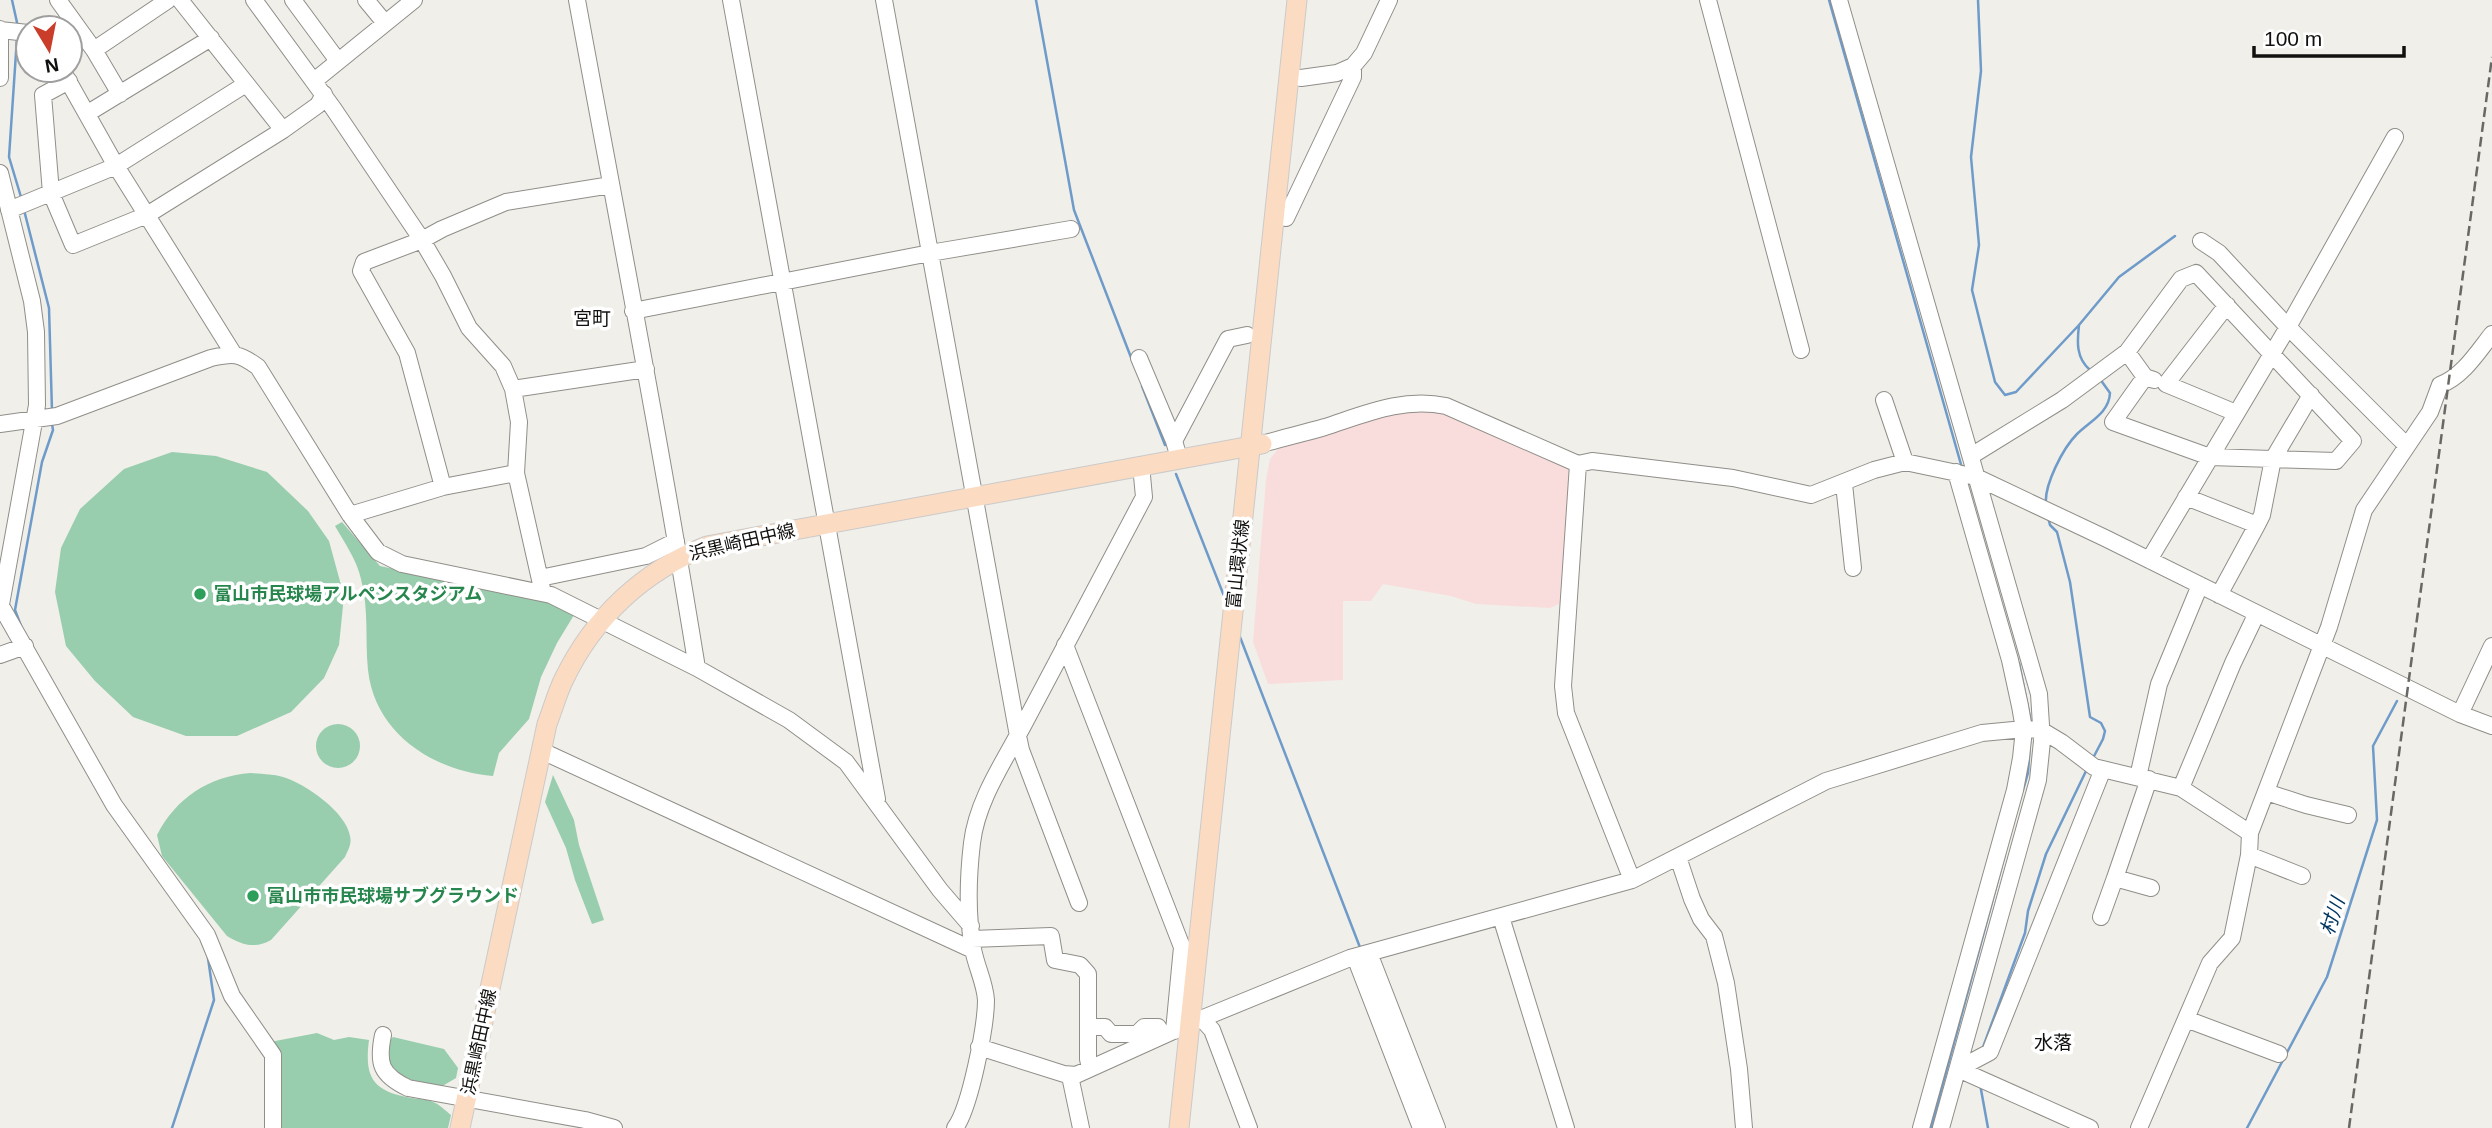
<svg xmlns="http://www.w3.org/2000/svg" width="2492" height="1128" font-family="Arial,'Noto Sans JP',sans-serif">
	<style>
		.industrial { fill: #f9dddc }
		.green { fill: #98cdae }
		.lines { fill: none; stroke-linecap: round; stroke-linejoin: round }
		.stream { stroke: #6e9bc9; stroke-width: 2.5 }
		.minor-casing { stroke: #908e89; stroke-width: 18 }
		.major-casing { stroke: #cbcaca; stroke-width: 21 }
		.minor { stroke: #fff; stroke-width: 16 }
		.major { stroke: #fbdcc3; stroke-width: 19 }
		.rail { stroke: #696864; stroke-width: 2.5; stroke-dasharray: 10 5; stroke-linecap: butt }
		.leisure-dot { fill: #2e9e5b; stroke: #fff; stroke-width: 2.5 }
		.labels { text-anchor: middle; stroke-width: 7; stroke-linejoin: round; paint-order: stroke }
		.street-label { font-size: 18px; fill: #11100e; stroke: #fff }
		.leisure-label { font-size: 18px; font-weight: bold; fill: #27864d; stroke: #fff; text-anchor: start }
		.neighbourhood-label { font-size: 19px; fill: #11100e; stroke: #fff }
		.water-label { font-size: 19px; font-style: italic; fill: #013560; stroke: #fff }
	</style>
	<rect width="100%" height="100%" fill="#f0efe9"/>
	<path class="industrial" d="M1411,409L1437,412L1571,467L1561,603L1550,608L1476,604L1451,596L1383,584L1371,601H1343V680L1268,684L1253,642L1266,480L1270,459L1278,449L1384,415Z"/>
	<path class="green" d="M172,452L216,456L267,472L308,511L329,541L344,596L339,645L324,678L291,712L237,736H186L133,717L95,681L66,646L55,592L61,548L80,509L124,469Z
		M342,522L380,566L549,602L574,615L557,643L541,677L529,719L499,753L493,776C434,771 375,734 368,670C365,640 369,609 361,579C357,560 344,542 335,526Z
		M316 746a22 22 0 1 1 44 0a22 22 0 1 1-44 0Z
		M251,773C261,774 273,774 283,777C306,784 346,812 350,836C352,844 348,850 345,857L271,940C255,949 242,945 227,936L162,856L157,835C176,798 209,776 251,773Z
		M553,775L574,820L579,845L604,920L592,924L575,880L566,848L545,802Z
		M317,1033L334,1040L349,1037L369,1040C364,1078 373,1091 411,1098C417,1099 427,1099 433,1102C439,1104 446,1111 451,1115L448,1128H279L270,1042Z
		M393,1037L444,1049L458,1068L456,1078L439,1088C413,1081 386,1076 386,1044Z"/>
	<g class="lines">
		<path class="stream" d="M12,0L18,27
			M1036,0L1074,210L1132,360
			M1829,0L1962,468
			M1978,0L1981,71L1971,157L1979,245L1972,290L1995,382L2005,395L2016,392L2079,325L2119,277L2175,236
			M17,38L9,157L21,197
			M24,210L49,308L52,411
			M2079,325C2077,342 2076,358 2090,370
			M1142,386L1165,445
			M1176,474L1226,601
			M2046,504C2044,485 2063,448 2077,434C2090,421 2109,413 2110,393L2100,379
			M2048,517L2050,525L2057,532L2070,582L2090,717L2101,723L2105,731L2103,739L2092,760
			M21,626L15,610L42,462L53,430L52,424
			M1240,637L1361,950
			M2019,663L2030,718
			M2023,790L2028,773L2030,742
			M1982,1050L2025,933L2028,911L2046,854L2087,769
			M1980,1084L1988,1128
			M172,1128L214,1000L208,958
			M1931,1128L2005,854
			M2247,1128L2327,977L2377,820L2373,746L2397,701"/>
		<defs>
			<path id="minor" d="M58,0L94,50L120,94
				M180,0L283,130
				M254,0L333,108L422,240L443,276L469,328L503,366L513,389L519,422L516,473L543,593
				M293,0L338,61
				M366,0L385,23
				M577,0C618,223 661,445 697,668
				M731,0L877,799
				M884,0L1018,736L1021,750L1079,903
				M1708,0L1801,350
				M1839,0L2039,694L2042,741L2038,780L1941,1128
				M0,29V78
				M0,30L28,33
				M94,50L168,0
				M62,70L116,166L233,353
				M1301,78L1337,73L1353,66
				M69,81L43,95L51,193L73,245L147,215L283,130L318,105L324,94
				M314,81L414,0
				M88,113L211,38
				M0,173L32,301L36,332L37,405L0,610
				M9,210L116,166L246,84
				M1286,218L1353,77V66L1364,53L1389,0
				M2201,241L2219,253L2288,327L2395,137
				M2227,305L2166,384L2236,413
				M633,311L930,253L1071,229
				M2127,352L2145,377L2154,380
				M1139,358L1174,441
				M513,389L646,369
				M1884,400L1905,462
				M0,424L57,416L211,358C234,353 239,353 258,367L350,515L378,552L402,564L551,595L697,668L789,720L846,762L940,890L971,926
				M1262,444C1283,438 1304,433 1325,427C1365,414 1403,397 1446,406L1578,464
				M1971,456L2062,400L2127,352L2181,279L2196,273L2353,441L2336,461L2210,457L2113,422L2145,377
				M1179,458L1174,441L1228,339L1247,335
				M1844,484L1853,568
				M443,487L407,353L361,271L364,262L422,240L442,229L506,202L611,185
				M2186,497L2257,525L2262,515L2273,459L2311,395
				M350,515L443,487L516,473
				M2149,560L2288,327L2407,446
				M540,578L646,556L676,541
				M2219,595L2257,525
				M1,606L114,805L207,935L232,996L273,1055V1128
				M1065,645L1182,947L1174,1031
				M0,655L25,646
				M2460,714L2492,646
				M542,751L973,950
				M2138,777L2159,684L2200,585
				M2149,779L2115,878L2151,888
				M2181,788L2233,663L2256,615
				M2266,792L2306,805L2348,815
				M2249,855L2302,876
				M1678,857L1692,899L1701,919L1714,936L1726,983L1739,1069L1744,1128
				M1632,880L1566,713L1563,686L1578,464L1592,461L1733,478L1811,495L1874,470L1905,462L1976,477L2105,538L2460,714L2492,726
				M1501,917L1566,1128
				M2101,917L2115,878
				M972,939L1051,936L1055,960L1080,965L1088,974V1059L1090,1068
				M1369,953L1437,1128
				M1355,957L1421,1128
				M1202,1019L1212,1030L1249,1128
				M2186,1019L2279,1054
				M1089,1027H1105L1111,1034H1137L1144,1027H1158L1163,1035
				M383,1035C377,1064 381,1075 408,1088L585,1120L614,1128
				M979,1047L1064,1074L1076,1075L1191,1023L1350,958L1632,880L1826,781L1982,733L2024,729L2041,730L2061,742L2094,767L2181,788L2250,833
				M1070,1076L1081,1128
				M955,1128C970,1108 986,1026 986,1000C985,983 976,966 973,949C967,915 968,877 972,843C977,800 1005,760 1025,722C1064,647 1104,572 1144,497L1141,465
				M1921,1128L2015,790L2021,758L2024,729L2020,706L2010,660L1956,472
				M2090,1128L1958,1069L1990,1052L2103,769
				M2139,1128L2210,963L2232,938L2249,855L2250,833L2329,627L2364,510L2430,412L2440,385C2463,376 2477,353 2492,334"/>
			<path id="major" d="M460,1128L547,724C553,709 557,693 564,679C594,617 643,571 707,546L1262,444
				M1179,1128L1297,0"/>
		</defs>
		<use href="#minor" class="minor-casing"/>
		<use href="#major" class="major-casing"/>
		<use href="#minor" class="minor"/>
		<use href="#major" class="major"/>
		<path class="rail" d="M2349,1128L2492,57"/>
	</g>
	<g class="leisure-dot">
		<circle cx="200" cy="594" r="7"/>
		<circle cx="253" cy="896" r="7"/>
	</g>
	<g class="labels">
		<g class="street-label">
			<text transform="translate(742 542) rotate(-13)" y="6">浜黒崎田中線</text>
			<text transform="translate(1238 564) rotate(-84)" y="6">富山環状線</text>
			<text transform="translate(479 1042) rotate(-78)" y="6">浜黒崎田中線</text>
		</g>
		<g class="leisure-label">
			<text x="214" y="600">富山市民球場アルペンスタジアム</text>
			<text x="267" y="902">富山市市民球場サブグラウンド</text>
		</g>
		<g class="neighbourhood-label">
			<text x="592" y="325">宮町</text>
			<text x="2053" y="1049">水落</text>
		</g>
		<g class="water-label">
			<text transform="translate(2332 916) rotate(-72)" y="7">村川</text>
		</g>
	</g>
	<g transform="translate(49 49) rotate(170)"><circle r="33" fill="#ffffff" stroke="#a09f9f" stroke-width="2"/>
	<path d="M0-5L12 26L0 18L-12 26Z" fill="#c93d2a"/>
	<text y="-10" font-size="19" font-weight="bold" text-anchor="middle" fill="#11100e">N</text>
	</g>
	<path d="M2254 46v10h150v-10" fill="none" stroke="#11100e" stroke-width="3.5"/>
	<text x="2264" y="46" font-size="21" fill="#11100e" stroke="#ffffff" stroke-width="5" paint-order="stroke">100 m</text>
</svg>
